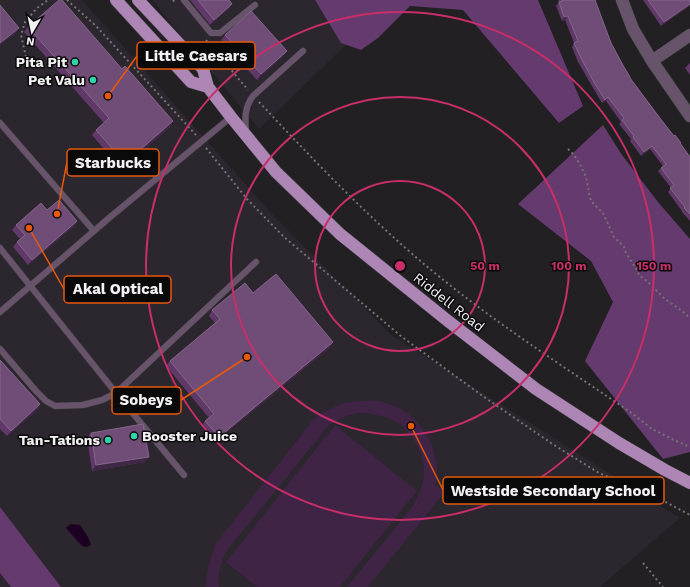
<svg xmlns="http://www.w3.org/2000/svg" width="690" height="587" font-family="'Work Sans',sans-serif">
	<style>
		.built { fill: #2c262e }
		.green { fill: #3f2446 }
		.forest { fill: #653a6e }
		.water { fill: #1b0022 }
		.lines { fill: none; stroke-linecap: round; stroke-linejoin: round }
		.lane-casing { stroke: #3f3d40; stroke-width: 7 }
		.street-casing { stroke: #3f3d40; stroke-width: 13 }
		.primary-casing { stroke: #3f3d40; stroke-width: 13 }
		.path { stroke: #757375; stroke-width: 2; stroke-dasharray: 2 3; stroke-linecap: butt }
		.lane { stroke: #67546b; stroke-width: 6 }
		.street { stroke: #67546b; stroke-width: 12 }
		.primary { stroke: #ad86b6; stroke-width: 12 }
		.wall { fill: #603968 }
		.shaded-wall { fill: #412746 }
		.building { fill: #704d77; stroke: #84668b }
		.ring { fill: none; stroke: #c72e6a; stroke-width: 2 }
		.poi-dot { fill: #31d4a9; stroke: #0b0a0b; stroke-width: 1.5 }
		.labels { text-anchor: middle; stroke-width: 3; stroke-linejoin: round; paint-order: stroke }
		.poi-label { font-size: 14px; font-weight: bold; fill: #f3f1f3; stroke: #0b0a0b; text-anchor: end }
		.street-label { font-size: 14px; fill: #f3f1f3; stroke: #0b0a0b }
		.centre { fill: #c72e6a; stroke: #0b0a0b; stroke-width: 2 }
		.ring-label { font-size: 12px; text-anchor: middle; font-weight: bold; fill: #c72e6a; stroke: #0b0a0b; stroke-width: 3; stroke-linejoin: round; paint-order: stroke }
		.leader { fill: none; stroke: #e8590c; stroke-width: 1.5 }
		.callout-dot { fill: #e8590c; stroke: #0b0a0b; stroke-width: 1.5 }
		.callout { fill: #0b0a0b; stroke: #e8590c; stroke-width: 1.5 }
		.callout-label { font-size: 15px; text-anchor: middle; font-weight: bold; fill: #f3f1f3 }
	</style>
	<rect width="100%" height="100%" fill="#222023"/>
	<path class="built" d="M0,0H82L271,213L390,334L680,518L600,587H0Z
		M152,0H319L350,41L259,129Z"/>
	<path class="green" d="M360,401C366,401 373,400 379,401C412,408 435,435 437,469C437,474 436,480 436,485L445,492L368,587H347L413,506C418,496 423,486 424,474C425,454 413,432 396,422C390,418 382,416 375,415C368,413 361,412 354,414C345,416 337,420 329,425L229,548C221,559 218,573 219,587H206C207,570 210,558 216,543L314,419L328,410L343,403Z
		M335,425L417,491L340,587H257L226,562Z"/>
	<path class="forest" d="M315,0H538L583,106L559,123L463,10L410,6L378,38L361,50L341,43Z
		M603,125L622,155L658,202L690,239V452L663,459L585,361L613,302L591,261L518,204Z
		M0,507L61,587H11L0,573Z"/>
	<path class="water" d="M71,524L80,525L88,537L91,545L86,547L82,546L66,528Z"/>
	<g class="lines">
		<defs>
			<path id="lane" d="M184,0L211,33H220L255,5
				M0,123L94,231
				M246,133C245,119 244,108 253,96L303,51
				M0,248L116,393L184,475
				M0,312L109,218L231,117
				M0,349L36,391L46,401L55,406L83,405L102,400L116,393L256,262"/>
			<path id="street" d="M622,0L633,29L652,61L690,116
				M652,61L690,35"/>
			<path id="primary" d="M116,0L191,82L208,87
				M138,0L203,69L208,87L231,117L276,172L340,234L448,321L536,389L619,443L665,470L690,483"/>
		</defs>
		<use href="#lane" class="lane-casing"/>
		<use href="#street" class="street-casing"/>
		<use href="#primary" class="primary-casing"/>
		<path class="path" d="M67,0L96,26L196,135
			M173,0L176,4
			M206,40L248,90
			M26,57L21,35L25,22L37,8L48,0
			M259,102C320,167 381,231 451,286C509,332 572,372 633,414L652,429L674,440L690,447
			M206,148L247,199L284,237L402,337L484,397L554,445L599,473L662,500L690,515
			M568,149L574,155L580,164L586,177L589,193L591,201L603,213L614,237L624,247L626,253L637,270L639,275L648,282L665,299L682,311L690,318
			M643,563L663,587"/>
		<use href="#lane" class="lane"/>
		<use href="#street" class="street"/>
		<use href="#primary" class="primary"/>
	</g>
	<path class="wall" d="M190,0H229L232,4L228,9L210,25Z
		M558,0H595L611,43L630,78L690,157V221L682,212V211L668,192L671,188L658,171L663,166L650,149L641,156L630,141L631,139L619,124L621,122L606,101L602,103L593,88L578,62L572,47L574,43L565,20L562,21L556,6L559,2Z
		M643,0H690V4L688,7L661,26Z
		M28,27L170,127L121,169L92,135L96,130L104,123L24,32Z
		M225,35L283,56L257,80L221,40Z
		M690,63V75L685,68Z
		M47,210L77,221L73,227L28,265L13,247L17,242L20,239L12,230L16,225Z
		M253,293L333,342L329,348L215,442L202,426L205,421L209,418L166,366L170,361L215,323L209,316L212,310Z
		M0,360L40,404L37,410L7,436L0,429Z
		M91,433L145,462L92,471L87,438Z"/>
	<path class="shaded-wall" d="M690,3V4L688,7L661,26L664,22Z
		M232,4L228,9L210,25L214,20Z
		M568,16L565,20L562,21L564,17Z
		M19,28L15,34L0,45V43Z
		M287,51L283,56L257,80L261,74Z
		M608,97L606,101L602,103Z
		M173,121L170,127L121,169L125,163Z
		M652,146L650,149L641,156L644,152Z
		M77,221L73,227L28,265L32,260Z
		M333,342L329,348L215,442L219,437Z
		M40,404L37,410L7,436L11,431Z
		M149,457L145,462L92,471L96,465Z"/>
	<path class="building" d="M59,0H62L122,69L125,66L173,121L125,163L96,130L109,118L28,27Z
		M198,0H229L232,4L214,20Z
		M562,0H595L611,43L624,67L630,77V78L662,121L674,136L675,135L681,143H680L690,157V214L684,208L685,207L670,188L674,185L661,168L666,164L652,146L644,152L633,137L634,136L622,120L624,118L608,97L605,100L595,84L581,58L574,43L578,41L568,16L564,17L559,2L562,1Z
		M648,0H690V4L664,22Z
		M0,5L19,28L0,43Z
		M251,11L287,51L261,74L225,35Z
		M59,200L77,221L32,260L17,242L25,235L16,225L41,203L47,210Z
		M276,274L333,342L219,437L205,421L214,414L170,361L220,319L212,310L245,283L253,293Z
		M0,360L40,404L11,431L0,419Z
		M143,424L149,457L96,465L91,433Z"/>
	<g class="ring">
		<circle cx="400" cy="266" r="85"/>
		<circle cx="400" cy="266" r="169"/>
		<circle cx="400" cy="266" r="254"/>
	</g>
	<g class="poi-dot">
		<circle cx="75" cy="62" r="4"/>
		<circle cx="93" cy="80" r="4"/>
		<circle cx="134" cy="436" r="4"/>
		<circle cx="108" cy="440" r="4"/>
	</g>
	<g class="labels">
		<g class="poi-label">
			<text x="67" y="67">Pita Pit</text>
			<text x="85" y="85">Pet Valu</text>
			<text x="142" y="441" text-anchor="start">Booster Juice</text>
			<text x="100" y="445">Tan-Tations</text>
		</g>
		<g class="street-label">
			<text transform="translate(449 302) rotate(38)" y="5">Riddell Road</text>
		</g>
	</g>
	<circle cx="400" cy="266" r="6" class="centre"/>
	<g class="ring-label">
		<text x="485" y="270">50 m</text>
		<text x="569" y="270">100 m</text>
		<text x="654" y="270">150 m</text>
	</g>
	<path class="leader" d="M108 96L137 56M57 214L67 162M29 228L64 289M247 357L181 400M411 426L443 490"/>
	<g class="callout-dot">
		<circle cx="108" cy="96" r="4"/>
		<circle cx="57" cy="214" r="4"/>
		<circle cx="29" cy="228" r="4"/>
		<circle cx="247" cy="357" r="4"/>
		<circle cx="411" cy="426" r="4"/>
	</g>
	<g class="callout">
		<rect x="137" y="42" width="118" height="27" rx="4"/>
		<rect x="67" y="149" width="92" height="27" rx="4"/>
		<rect x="64" y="276" width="107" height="27" rx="4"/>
		<rect x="112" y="387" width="69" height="27" rx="4"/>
		<rect x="443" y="477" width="221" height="27" rx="4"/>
	</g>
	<g class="callout-label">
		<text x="196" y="61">Little Caesars</text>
		<text x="113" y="168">Starbucks</text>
		<text x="118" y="294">Akal Optical</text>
		<text x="146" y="405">Sobeys</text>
		<text x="553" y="496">Westside Secondary School</text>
	</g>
	<g transform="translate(32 32) rotate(189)" stroke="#0b0a0b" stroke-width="3" paint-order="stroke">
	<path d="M0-3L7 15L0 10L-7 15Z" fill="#f3f1f3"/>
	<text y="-6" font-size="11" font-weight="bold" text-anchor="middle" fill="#f3f1f3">N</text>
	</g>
</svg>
